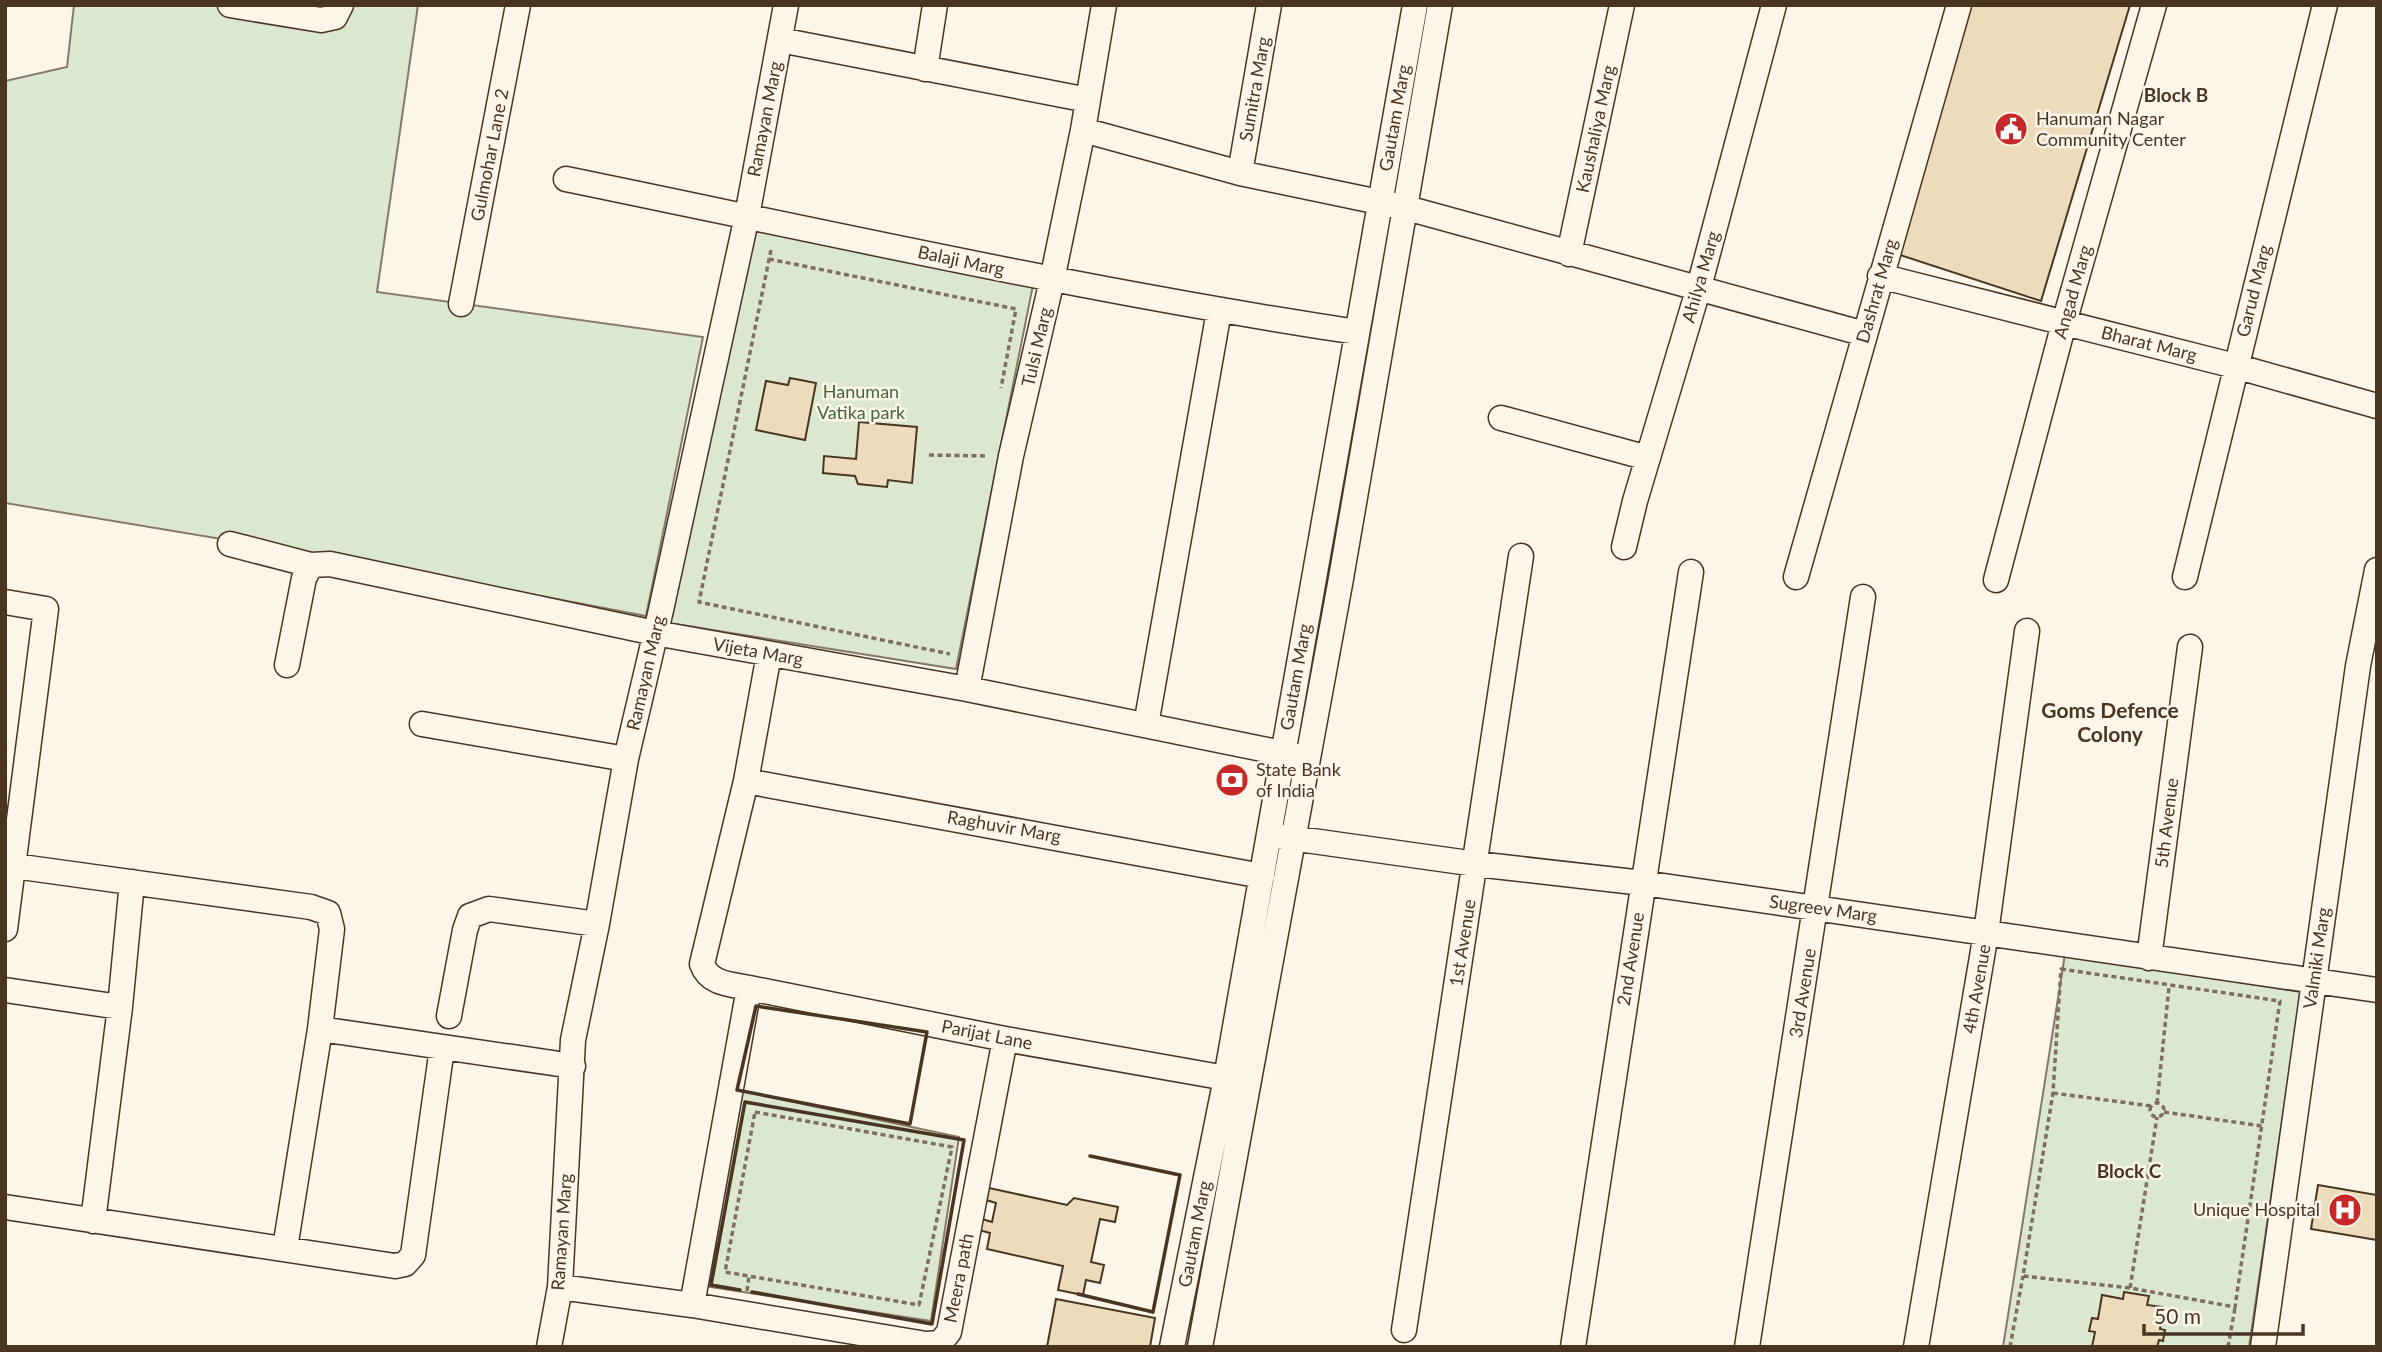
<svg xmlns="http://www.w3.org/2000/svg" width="2382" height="1352" font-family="Lato,sans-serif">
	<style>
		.green { fill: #dce7d0; stroke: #887966; stroke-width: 2 }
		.building { fill: #ecdcbc; stroke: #4a3520; stroke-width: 2 }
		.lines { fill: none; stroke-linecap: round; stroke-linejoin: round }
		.minor-casing { stroke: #4a3520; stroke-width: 27 }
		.path { stroke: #7f6f5c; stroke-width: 3.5; stroke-dasharray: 5 3.5; stroke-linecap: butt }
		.minor { stroke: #fbf6e9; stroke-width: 24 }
		.wall { stroke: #4a3520; stroke-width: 3.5 }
		.labels { text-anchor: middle; stroke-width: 5; stroke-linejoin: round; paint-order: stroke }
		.street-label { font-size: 18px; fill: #4a3520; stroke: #fbf6e9 }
		.poi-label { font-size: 18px; fill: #4a3520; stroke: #fbf6e9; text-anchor: start }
		.park-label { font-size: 18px; fill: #436837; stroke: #fbf6e9 }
		.neighbourhood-label { font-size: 19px; font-weight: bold; fill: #4a3520; stroke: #fbf6e9 }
		.quarter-label { font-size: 21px; font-weight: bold; fill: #4a3520; stroke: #fbf6e9 }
	</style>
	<rect width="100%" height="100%" fill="#fbf6e9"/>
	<path class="green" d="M74,5H418L377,292L703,337L646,616L384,566L5,503V81L67,67Z
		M747,225L1033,285L956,669L669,623Z
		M2065,954L2301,992L2249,1347H2003Z
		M737,1090L959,1137L931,1321L710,1287Z"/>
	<path class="building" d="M1964,5H2130L2041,301L1894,253Z
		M790,378L816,383L805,440L756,430L766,381L788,385Z
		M859,422L917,427L912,483L888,480L887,487L858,484L855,476L823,473L824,456L856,459Z
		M2318,1185L2377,1195V1240L2311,1229Z
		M989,1188L1067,1205L1074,1198L1118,1207L1115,1222L1100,1219L1091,1262L1104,1265L1100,1283L1086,1280L1083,1295L1058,1290L1063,1266L987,1249L990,1233L979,1230L982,1219L992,1222L996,1203L986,1200Z
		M2124,1292L2149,1296L2147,1305L2163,1307L2160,1329L2165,1330L2163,1341L2159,1340L2157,1347H2092L2095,1332L2089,1331L2092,1318L2098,1319L2102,1295L2123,1299Z
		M1056,1299L1155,1318L1150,1347H1047Z"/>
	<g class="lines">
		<defs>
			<path id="minor" d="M230,5L321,20L335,17L341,5
				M780,40L1088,100
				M925,69L935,5
				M1083,130L1240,173L1403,207L1865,334
				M1240,173L1269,5
				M566,179C829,233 1091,292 1357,332
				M1569,254L1622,5
				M1880,276L2235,366L2377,406
				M461,304L518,5
				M1501,418L1648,458
				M230,544L311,565
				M1624,547L1635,501L1699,287L1774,5
				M1796,577L1959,5
				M2185,577L2325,5
				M1996,580L2064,323L2154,5
				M5,602L46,609L5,929
				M769,654L746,781L702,964C709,984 730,984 749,988L1005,1039L1226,1078
				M287,665L304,578L311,565L330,564L655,633L967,689L1297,756
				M967,689L1011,456L1052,280L1083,130L1104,5
				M422,724L626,759
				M1146,725L1219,311
				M746,781L1262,876
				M1277,836L1476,864L1643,883L2377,990
				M14,866L311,907L328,913L332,929L320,1029
				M2149,958L2190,647
				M5,990L120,1007
				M449,1016L465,930L470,916L489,909L597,924
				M5,1207L395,1266L405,1264L413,1255L442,1048
				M93,1221L120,1007L132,882
				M285,1248L320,1029L573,1066
				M560,1287L692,1305L926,1344L940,1343L949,1332L1005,1039
				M692,1305L749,988
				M1404,1330L1521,556
				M549,1347L560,1287L573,1040L597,924L626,759L661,610L747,216L786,5
				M1172,1347L1226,1078L1415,5
				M1200,1347L1340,584L1440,5
				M1573,1347L1691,572
				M1747,1347L1863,597
				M1916,1347L1986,933L2027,631
				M2263,1347L2358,666L2377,570"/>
		</defs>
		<use href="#minor" class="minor-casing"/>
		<path class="path" d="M771,250L699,602L950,654
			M769,259L1016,309L1001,388
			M929,455L988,456
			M2061,969L2280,1001L2235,1307L2130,1288L2023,1276L2053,1093Z
			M2053,1093L2151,1106
			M2150 1110a7 7 0 1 1 14 0a7 7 0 1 1-14 0Z
			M2157,1103L2169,987
			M755,1112L952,1147L919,1305L725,1272Z
			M2164,1112L2262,1126
			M2130,1288L2157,1117
			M747,1291L749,1276
			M2010,1347L2023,1276
			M2228,1347L2235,1308"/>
		<use href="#minor" class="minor"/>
		<path class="wall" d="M756,1006L927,1032L910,1124L737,1090Z
			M740,1290L711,1285L745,1102L964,1140L932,1324L752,1292
			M1078,1294L1153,1312L1180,1175L1090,1156"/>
	</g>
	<defs>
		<symbol id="civic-disc" viewBox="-11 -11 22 22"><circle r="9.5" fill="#c62828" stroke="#fbf6e9"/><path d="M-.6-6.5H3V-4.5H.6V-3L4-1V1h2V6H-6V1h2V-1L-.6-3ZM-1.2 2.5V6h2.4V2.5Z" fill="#fff"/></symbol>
		<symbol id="bank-disc" viewBox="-11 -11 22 22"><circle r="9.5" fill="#c62828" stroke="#fbf6e9"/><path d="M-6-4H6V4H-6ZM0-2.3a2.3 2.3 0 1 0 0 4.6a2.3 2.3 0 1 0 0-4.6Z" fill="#fff"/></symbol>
		<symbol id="hospital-disc" viewBox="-11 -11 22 22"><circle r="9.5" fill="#c62828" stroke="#fbf6e9"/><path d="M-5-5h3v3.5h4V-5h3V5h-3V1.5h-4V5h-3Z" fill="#fff"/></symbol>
	</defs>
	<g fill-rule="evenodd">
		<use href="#civic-disc" x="1992" y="110" width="38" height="38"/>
		<use href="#bank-disc" x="1213" y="761" width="38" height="38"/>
		<use href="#hospital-disc" x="2326" y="1191" width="38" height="38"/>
	</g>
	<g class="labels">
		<g class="street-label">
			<text transform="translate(1255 89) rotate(-80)" y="6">Sumitra Marg</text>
			<text transform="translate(1395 118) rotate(-80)" y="6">Gautam Marg</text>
			<text transform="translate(765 119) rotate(-79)" y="6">Ramayan Marg</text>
			<text transform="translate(1596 129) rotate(-78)" y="6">Kaushaliya Marg</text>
			<text transform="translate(490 155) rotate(-79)" y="6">Gulmohar Lane 2</text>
			<text transform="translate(961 261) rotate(12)" y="6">Balaji Marg</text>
			<text transform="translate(1701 277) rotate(-74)" y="6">Ahilya Marg</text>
			<text transform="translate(1877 291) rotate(-74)" y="6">Dashrat Marg</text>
			<text transform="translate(2254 291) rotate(-76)" y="6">Garud Marg</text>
			<text transform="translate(2073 292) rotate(-74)" y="6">Angad Marg</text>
			<text transform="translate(2149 344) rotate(14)" y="6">Bharat Marg</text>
			<text transform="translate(1037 347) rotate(-77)" y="6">Tulsi Marg</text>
			<text transform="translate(758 652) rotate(10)" y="6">Vijeta Marg</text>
			<text transform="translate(646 673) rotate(-77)" y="6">Ramayan Marg</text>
			<text transform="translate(1296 677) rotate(-80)" y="6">Gautam Marg</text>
			<text transform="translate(2167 823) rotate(-83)" y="6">5th Avenue</text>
			<text transform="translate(1004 827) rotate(10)" y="6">Raghuvir Marg</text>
			<text transform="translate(1823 909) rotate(8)" y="6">Sugreev Marg</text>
			<text transform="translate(1463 943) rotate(-81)" y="6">1st Avenue</text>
			<text transform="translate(2317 958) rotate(-82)" y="6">Valmiki Marg</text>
			<text transform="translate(1631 959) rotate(-81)" y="6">2nd Avenue</text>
			<text transform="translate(1977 989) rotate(-80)" y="6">4th Avenue</text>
			<text transform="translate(1803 993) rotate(-81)" y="6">3rd Avenue</text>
			<text transform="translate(987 1035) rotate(11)" y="6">Parijat Lane</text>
			<text transform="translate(562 1232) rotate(-86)" y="6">Ramayan Marg</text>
			<text transform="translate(1195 1234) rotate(-79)" y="6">Gautam Marg</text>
			<text transform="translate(959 1278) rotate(-79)" y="6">Meera path</text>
		</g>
		<g class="poi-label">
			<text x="2036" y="125">Hanuman Nagar<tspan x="2036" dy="21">Community Center</tspan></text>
			<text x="1256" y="776">State Bank<tspan x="1256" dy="21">of India</tspan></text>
			<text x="2320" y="1216" text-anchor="end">Unique Hospital</text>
		</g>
		<g class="park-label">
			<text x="861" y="398">Hanuman<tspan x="861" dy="21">Vatika park</tspan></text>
		</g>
		<g class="neighbourhood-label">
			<text x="2176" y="102">Block B</text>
			<text x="2129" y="1178">Block C</text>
		</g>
		<g class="quarter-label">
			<text x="2110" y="718">Goms Defence<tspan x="2110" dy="24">Colony</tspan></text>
		</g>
	</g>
	<rect width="2382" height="1352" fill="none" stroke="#4a3520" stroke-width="14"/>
	<path d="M2144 1324v10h159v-10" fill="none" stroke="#4a3520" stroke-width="3.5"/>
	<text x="2154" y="1324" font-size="21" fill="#4a3520" stroke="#fbf6e9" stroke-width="5" paint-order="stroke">50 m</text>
</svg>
